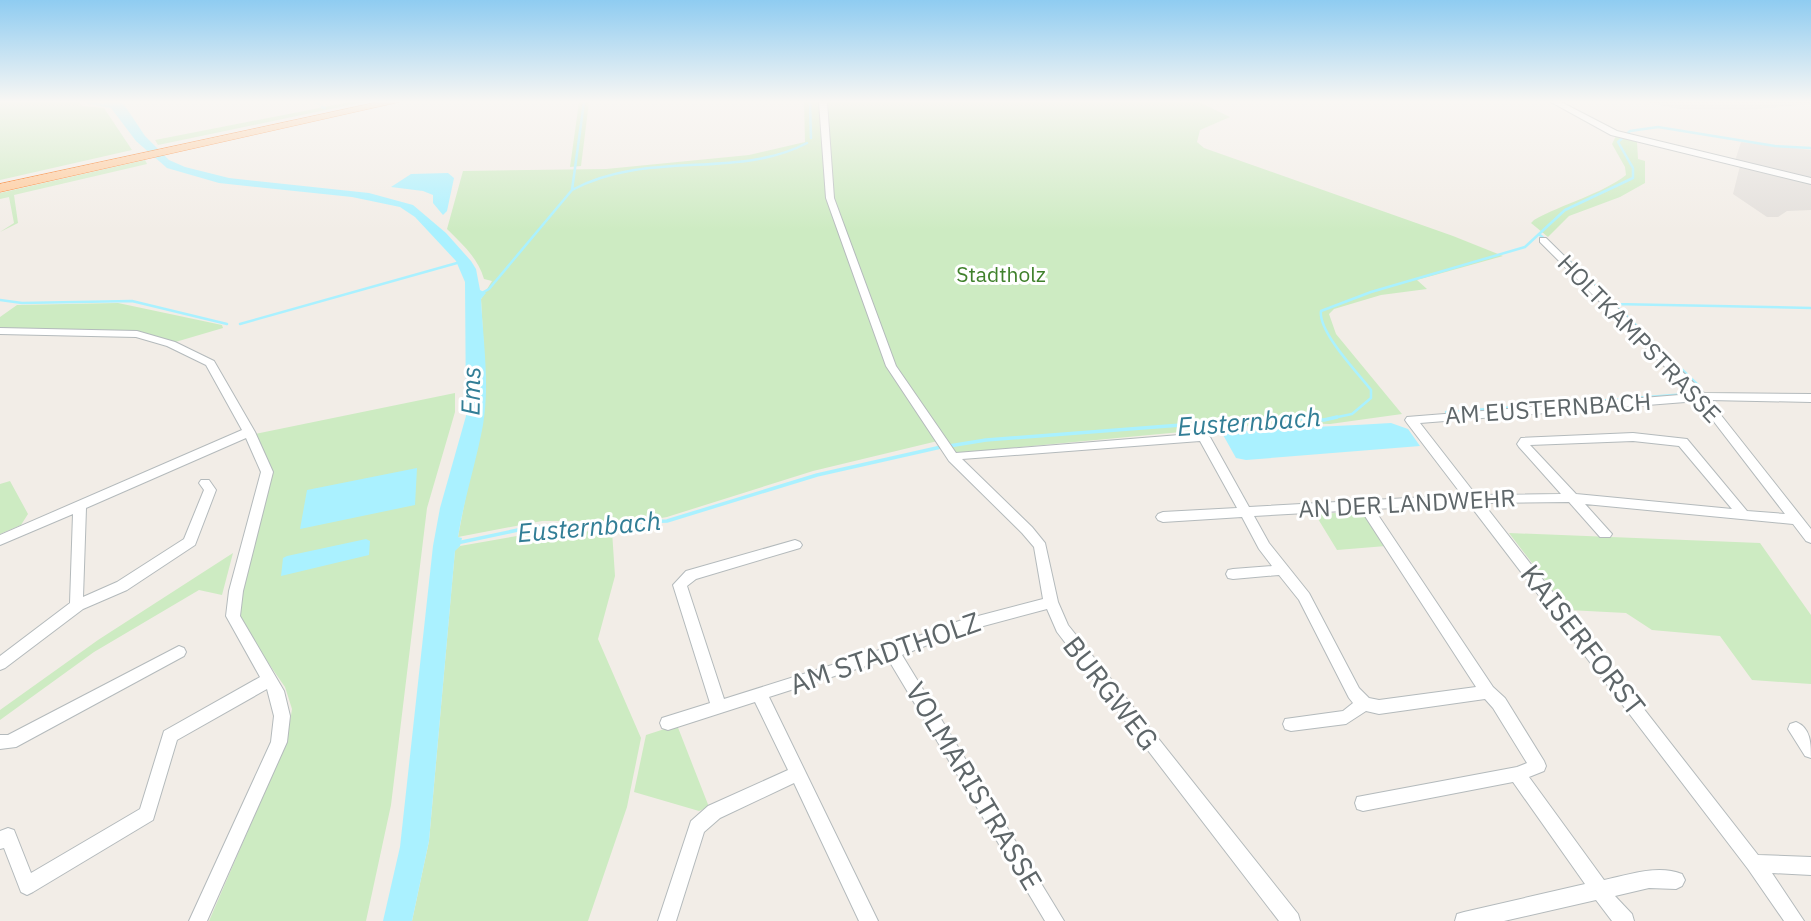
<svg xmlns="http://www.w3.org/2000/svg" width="1811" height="921" font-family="'IBM Plex Sans',sans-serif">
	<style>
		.industrial { fill: #e3dfdb }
		.green { fill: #cdebc2 }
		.water { fill: #aaf1ff }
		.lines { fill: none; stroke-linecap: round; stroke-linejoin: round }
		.stream-far1 { stroke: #aaf1ff; stroke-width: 2.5 }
		.stream { stroke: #aaf1ff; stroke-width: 3.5 }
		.minor-casing { stroke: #b4babc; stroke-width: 2 }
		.highway-casing { stroke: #f96700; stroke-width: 1 }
		.minor { fill: #fff; fill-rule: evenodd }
		.highway { fill: #ffc591; fill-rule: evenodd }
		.labels { text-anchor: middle; stroke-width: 6; stroke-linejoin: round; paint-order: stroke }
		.far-park-label { font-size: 21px; fill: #40812c; stroke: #fff }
		.street-label { font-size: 24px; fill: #5e6669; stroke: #fff }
		.water-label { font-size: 26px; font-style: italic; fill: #327e96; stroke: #fff }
		.near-street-label { font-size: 28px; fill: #5e6669; stroke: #fff }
	</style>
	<rect width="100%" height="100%" fill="#f2ede7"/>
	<path class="industrial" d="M1645,102H1811V104L1747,110L1679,109Z
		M1741,142L1811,150V179L1735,161Z
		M1740,166L1811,183V210L1787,211L1778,217H1767L1733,194Z"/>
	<path class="green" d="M0,102H80L82,106L104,108L132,150L0,180Z
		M350,102H364L158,145L155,140Z
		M579,102H589L581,166L570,167Z
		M804,102H1199L1230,117L1200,130L1197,142L1204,148L1453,236L1503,256L1417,280L1427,289L1381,295L1334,309L1329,314L1336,334L1402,414L1330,424L1277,423L956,453L946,439L813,471L667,517L644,521H542L458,537L486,389L481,299L492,281L484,279C478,258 463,245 447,229L463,171L606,169L749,155L805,142Z
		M1616,136L1637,142L1638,159L1645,161V183L1620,197L1569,216L1548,237L1531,223L1534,220C1562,204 1602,194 1626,175L1625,167L1612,144Z
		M145,160L147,164L14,195L18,223L0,232L14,223L9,197L0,199V193Z
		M118,303L222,325L223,328L172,343L141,332L0,329V317L17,305Z
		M455,393V412L427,508L391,805L366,921H209L287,740L292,709L285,687L241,624L238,602L273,471L255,434Z
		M10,481L28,514L21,525L0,534V484Z
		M1357,512L1366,516L1386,546L1337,550L1315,514Z
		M612,531L615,576L598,639L641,738L627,807L588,921H412L429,841L455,550L460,546L540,532Z
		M1509,533L1760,543L1811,615V684L1752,680L1720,636L1652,630L1626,613L1568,610Z
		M233,553L222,595L199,590L94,652L0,720V710L98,640Z
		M677,725L709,807L699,811L634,792L646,735Z"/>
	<path class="water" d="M104,102H119L125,106L145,136L169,160L185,167L229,178L369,193L413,205L446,233L471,261L476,269L480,290L486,293L481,299C483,340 490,384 483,425C476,463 464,499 458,537L462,538L460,546L455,551L429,841L412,921H383L400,847L433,546L440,508L466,416L465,282L456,261L415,217L400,207L352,197L219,183L167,168L136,141L111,108L104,107Z
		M448,173L454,178L447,211L443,215L433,203V195L423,191L391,187L411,174Z
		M1391,423L1408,429L1420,446L1246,460L1236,458L1222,433C1278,427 1334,427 1391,423Z
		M417,468L415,505L300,529L307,490Z
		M366,539L370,541L369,555L281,576L283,558L287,556Z"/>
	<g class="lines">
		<path class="stream-far1" d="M86,102L107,106
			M315,102L319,104
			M810,102L811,138
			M322,107L325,108
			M572,190C649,149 737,180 807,143
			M1540,235L1585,275
			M1592,282L1614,304L1811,308
			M480,294L489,289L572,190L584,102
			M0,300L22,303L132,301L227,324
			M1614,304L1700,387
			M240,324L457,263
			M1556,404L1687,394L1689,390
			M1446,412L1545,405
			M1258,419H1299
			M1328,419L1352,414L1371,398V390C1358,373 1318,332 1321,311L1371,292L1525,247L1565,210L1633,178V168L1618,142L1630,131L1658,127L1775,146L1811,148"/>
		<path class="stream" d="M949,446L986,440L1272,418L1324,420L1337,417
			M457,543L532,527L667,521L817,475L941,447"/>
		<defs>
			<path id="minor" d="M819,102H827L834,198L896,366L956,453L1204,433L1210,437L1249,507L1462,495L1407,423L1405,420L1407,417L1692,394L1540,242V238H1546L1704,393L1811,394V402L1709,400L1811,529V543L1806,541L1793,524L1585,504L1612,534L1610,537H1600L1569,502L1483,503L1758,855L1811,857V875L1772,873L1804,921H1784L1748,869L1469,504L1374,509L1493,687L1505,698L1544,761L1546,766L1544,771L1529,777L1604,880C1628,875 1658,864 1682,874L1685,880L1682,886L1676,889L1649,888L1615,896L1632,914L1634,921H1612L1596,900L1504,921H1455L1457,914L1464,912L1585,884L1513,782L1363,811L1357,809L1355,803L1357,797L1517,767L1527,763L1493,708L1485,699L1379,714L1366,711L1346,724L1291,731L1285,729L1283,724L1285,719L1343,711L1353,703L1349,698L1299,600L1279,575L1233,579L1228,578L1226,574L1228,570L1233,569L1272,566L1259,549L1242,517L1163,522L1158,520L1156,517L1158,514L1163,512L1237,508L1200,441L962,459L1032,527L1045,543L1058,602L1068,625L1298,914L1300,921H1279L1057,632L1047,609L961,632L902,655L1064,921H1045L888,659L769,697L878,921H859L794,783L720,818L704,832L676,921H658L691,821L708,806L788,770L755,702L668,730L662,728L660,723L662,718L710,703L673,585L686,571L795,540L800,542L802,545L800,548L696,579L687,586L724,699L889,647L959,621L1043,599L1034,547L1022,533L949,461L886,366L826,198ZM1698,401L1785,514L1747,511L1687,439L1633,433L1521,438L1517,444L1519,447L1561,494L1476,495L1420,423ZM1633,441L1679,446L1732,509L1576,494L1530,445ZM1361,510L1476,687L1379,700L1369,698L1359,688L1309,593L1269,543L1254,516Z
				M1551,102H1561L1617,131L1811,178V184L1611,135Z
				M0,328L137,331L175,342L214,361L255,432L273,472L243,591L240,616L284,691L290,716L287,742L207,921H189L271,742L274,716L267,689L177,740L153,820L33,892L27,895L21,892L4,848L0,849V831L8,828L14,830L31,873L140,809L164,731L260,677L226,616L229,591L261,472L246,438L86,508L83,597L117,582L184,539L204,490L199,483L201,480H209L216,490L195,545L127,590L83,609L5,668L0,670V656L70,603L73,514L0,545V535L242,430L206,365L167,346L136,337L0,334Z
				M179,646L184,648L186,652L184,656L16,747L0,749V735H8Z
				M1796,722C1811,728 1811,744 1811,758L1805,756L1788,729L1790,724Z"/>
			<path id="highway" d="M378,102H399L0,192V184Z"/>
		</defs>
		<use href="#minor" class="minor-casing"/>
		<use href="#highway" class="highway-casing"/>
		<use href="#minor" class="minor"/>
		<use href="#highway" class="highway"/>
	</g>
	<linearGradient id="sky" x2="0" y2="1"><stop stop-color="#8fccf1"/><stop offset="0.44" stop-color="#f9f7f4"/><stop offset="1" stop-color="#f9f7f4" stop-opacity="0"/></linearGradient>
	<rect width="1811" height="231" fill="url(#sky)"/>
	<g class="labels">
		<g class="far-park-label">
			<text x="1001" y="282">Stadtholz</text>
		</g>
		<g class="street-label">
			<text transform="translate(1639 339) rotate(46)" y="8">HOLTKAMPSTRASSE</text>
			<text transform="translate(1548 409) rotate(-4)" y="8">AM EUSTERNBACH</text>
			<text transform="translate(1407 504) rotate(-3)" y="8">AN DER LANDWEHR</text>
		</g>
		<g class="water-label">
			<text transform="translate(471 391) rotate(-89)" y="9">Ems</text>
			<text transform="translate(1249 422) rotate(-4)" y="9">Eusternbach</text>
			<text transform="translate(589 527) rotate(-5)" y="9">Eusternbach</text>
		</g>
		<g class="near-street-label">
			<text transform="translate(1583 640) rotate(52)" y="10">KAISERFORST</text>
			<text transform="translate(885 653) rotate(-19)" y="10">AM STADTHOLZ</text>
			<text transform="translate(1111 693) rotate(52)" y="10">BURGWEG</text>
			<text transform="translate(974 786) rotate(59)" y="10">VOLMARISTRASSE</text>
		</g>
	</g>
</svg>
